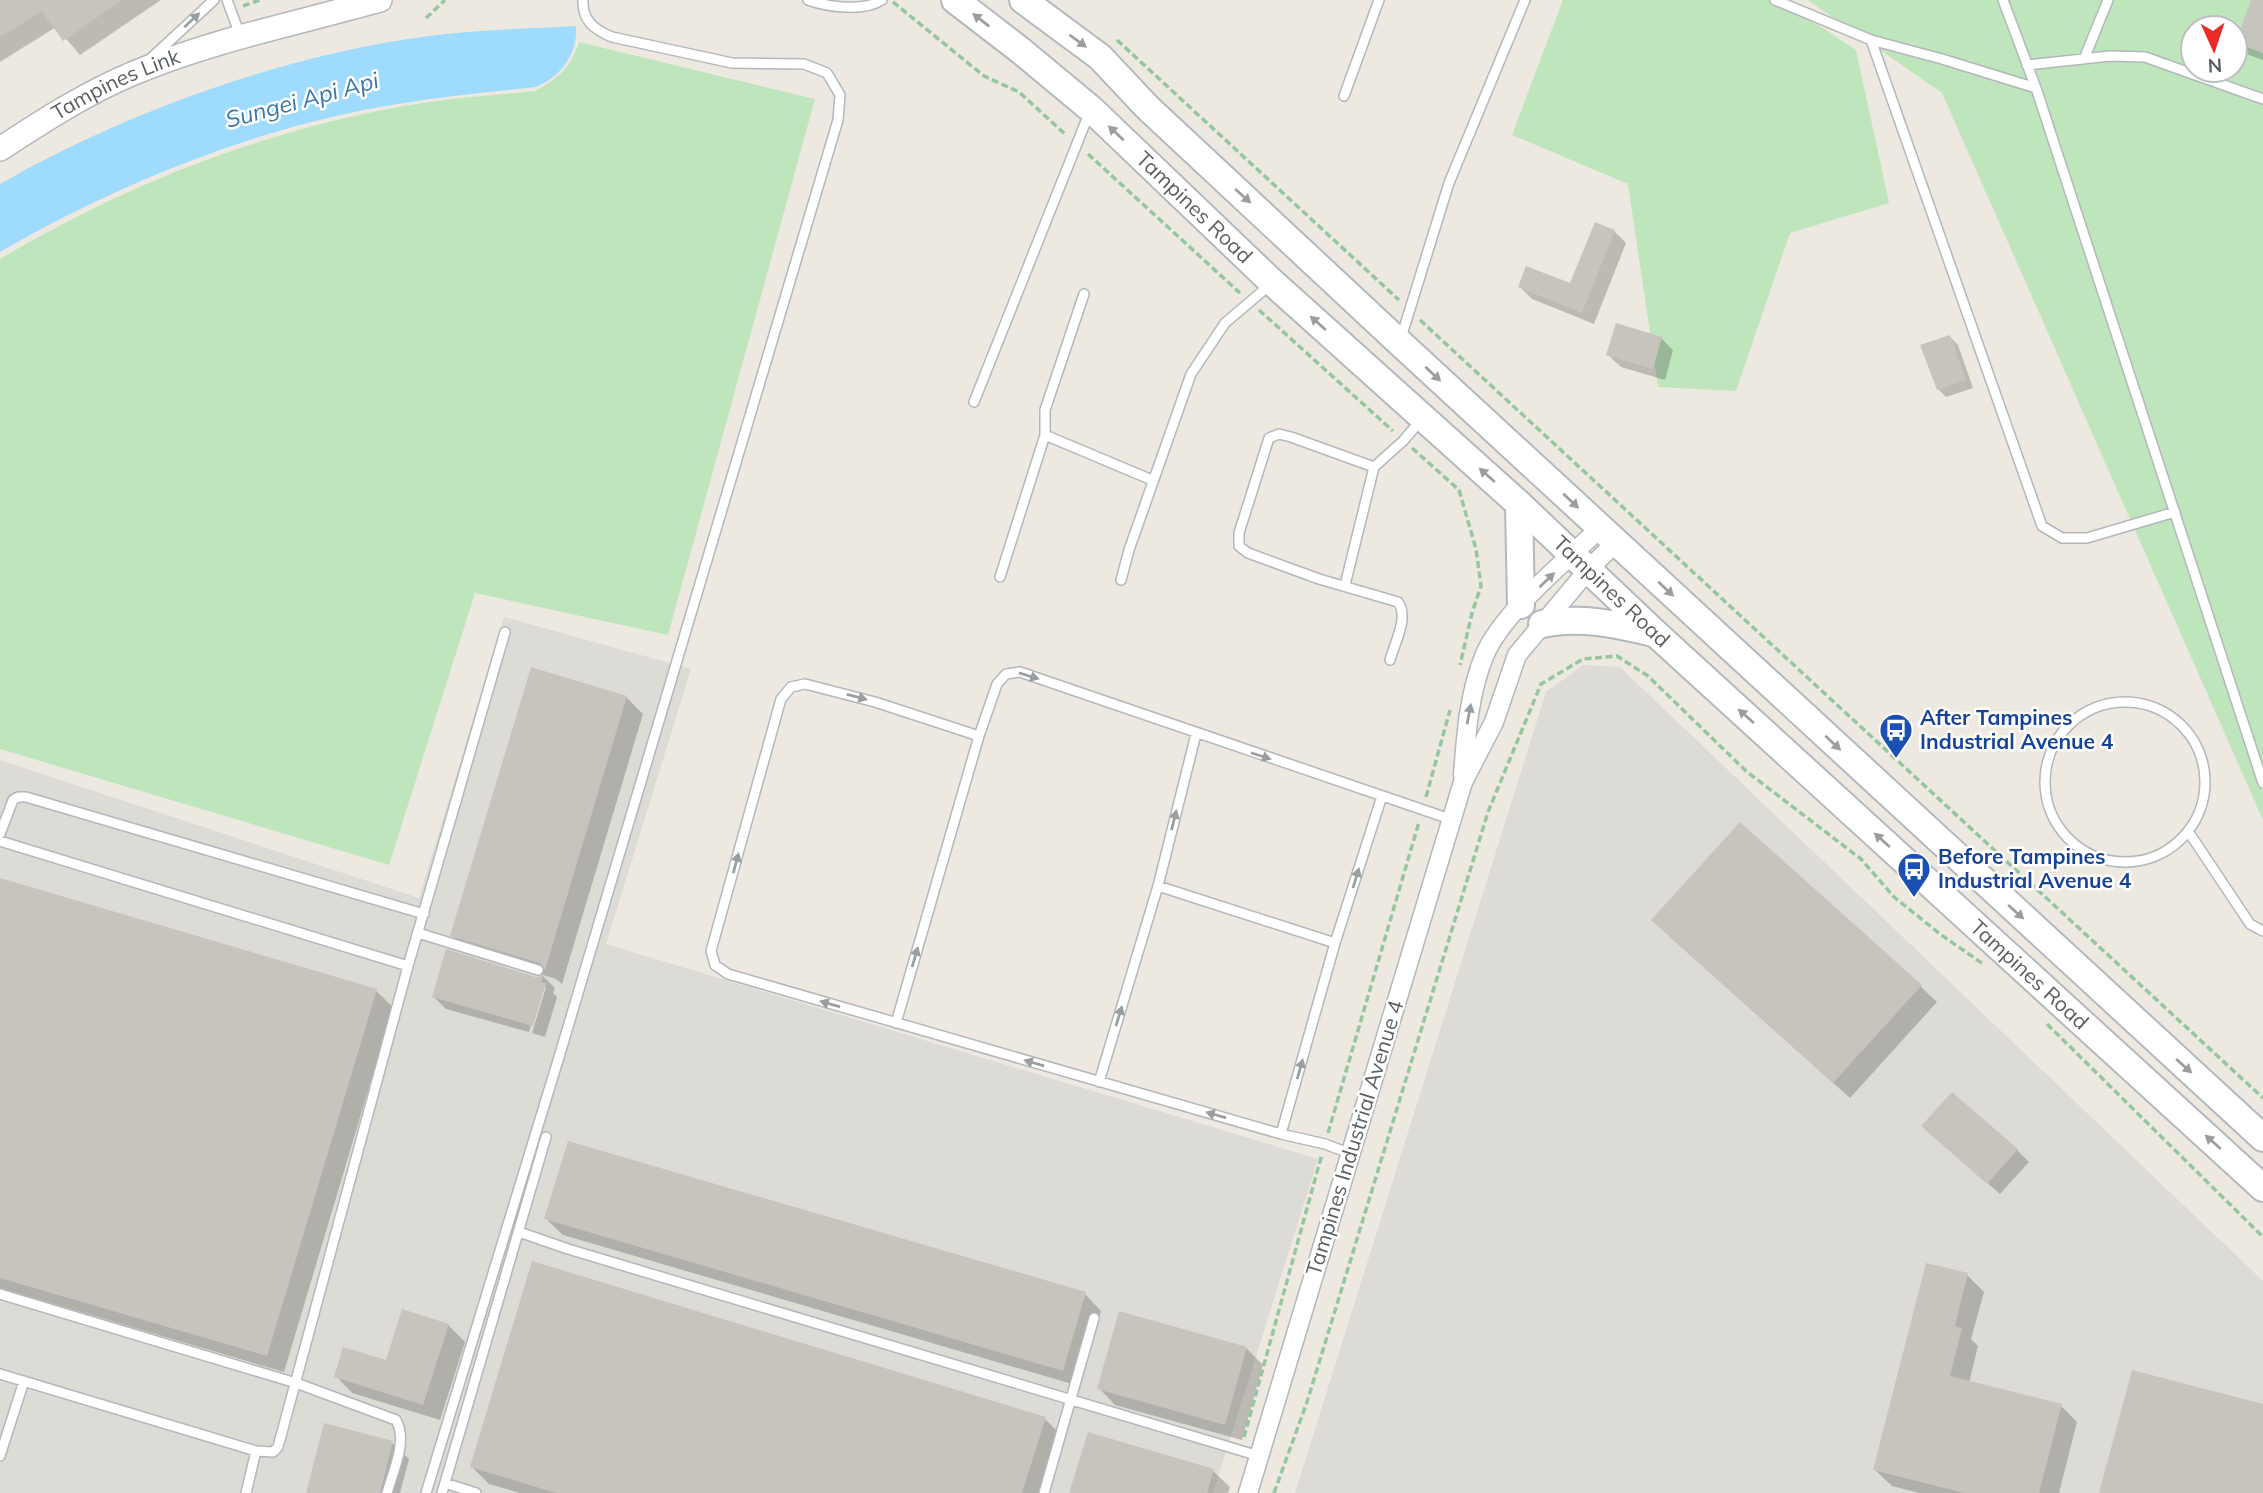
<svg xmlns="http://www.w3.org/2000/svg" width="2263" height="1493" font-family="Mulish,sans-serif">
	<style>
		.industrial { fill: #dddbd5 }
		.green { fill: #bfe5bc; fill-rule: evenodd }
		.water { fill: #9edbff }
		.shadow { fill: #0003 }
		.building { fill: #c7c4be }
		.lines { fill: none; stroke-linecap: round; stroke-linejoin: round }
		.service-casing { stroke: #b3b7bc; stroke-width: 12 }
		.minor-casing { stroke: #b3b7bc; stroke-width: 21 }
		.tertiary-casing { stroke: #b3b7bc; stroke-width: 26 }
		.secondary-casing { stroke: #b4b8be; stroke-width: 30 }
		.path { stroke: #95c6a0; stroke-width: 3.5; stroke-dasharray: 7 3.5; stroke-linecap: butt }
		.service { stroke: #fff; stroke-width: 9 }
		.minor { stroke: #fff; stroke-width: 18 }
		.tertiary { stroke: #fff; stroke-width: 23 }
		.secondary { stroke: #fff; stroke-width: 26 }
		.oneway { fill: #9b9ea1 }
		.labels { text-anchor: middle; stroke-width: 5; stroke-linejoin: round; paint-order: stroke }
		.street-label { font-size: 21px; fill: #595e62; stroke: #fff }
		.transit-label { font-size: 21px; font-weight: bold; fill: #164399; stroke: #fff; text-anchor: start }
		.water-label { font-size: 23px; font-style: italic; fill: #3876a9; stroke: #fff }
	</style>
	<rect width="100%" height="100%" fill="#ede9e0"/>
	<path class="industrial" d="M504,617L691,669L606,944L1318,1159L1213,1493H0V760L419,898Z
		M1583,665L1620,667L2263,1281V1493H1295L1546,692Z"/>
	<path class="green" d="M1563,0H1780L1856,50L1889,203L1790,233L1736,391L1658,387L1628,184L1512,135Z
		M1808,0H2263V820L1942,93ZM2193,28H2235V70H2193Z
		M579,42L815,99L668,635L475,593L389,865L0,749V259C130,182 274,126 423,103C460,97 498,95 535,91C558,79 571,67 579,42Z"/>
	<path class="water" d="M576,26C578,54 561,76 536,87C470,94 405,100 340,115C222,142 105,191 0,252V184C120,115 271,60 408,39C463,30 520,29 576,26Z"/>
	<path class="shadow" d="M0,0H161L80,55L56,27L0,62Z
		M2253,0H2263V60L2249,55L2237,42Z
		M1614,231L1626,243L1594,324L1532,299L1520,287L1571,286Z
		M1950,337L1958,345L1973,388L1946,397L1938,389Z
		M1661,338L1673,350L1665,380L1621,367L1608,355Z
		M626,697L643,714L562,984L556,979L469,952L452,935Z
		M0,880L376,991L393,1007L284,1372L0,1288Z
		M1670,937L1920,986L1937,1002L1850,1098Z
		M543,976L555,988L553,993L557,997L545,1037L532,1033L546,987H543L529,1032L446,1009L434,997Z
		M1936,1138L2017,1150L2029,1162L2000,1194Z
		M546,1219L1085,1294L1101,1311L1079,1386L563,1235Z
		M1967,1275L1984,1292L1971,1339L1978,1346L1969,1383L2061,1406L2077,1422L2059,1493H1919L1892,1486L1875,1470Z
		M448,1325L465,1342L440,1420L352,1393L336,1376L387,1363Z
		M1246,1348L1263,1365L1242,1440L1115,1405L1099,1388Z
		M1045,1419L1061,1435L1043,1493H520L489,1484L472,1467Z
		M392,1443L409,1459L400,1493H307Z
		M1213,1471L1230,1487L1228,1493H1072Z"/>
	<path class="building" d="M0,0H122L63,41L42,11L0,37Z
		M2251,0H2263V53L2235,43Z
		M1595,222L1615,230L1582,313L1518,287L1526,266L1570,283Z
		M1616,323L1662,337L1653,369L1606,355Z
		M1950,335L1966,380L1937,390L1920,345Z
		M531,667L627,696L545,970L540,963L450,936Z
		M1740,822L1922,985L1833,1083L1651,920Z
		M0,878L377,989L267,1356L0,1278Z
		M446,949L536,977L544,974L541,982L546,983L533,1026L432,997Z
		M1952,1092L2018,1149L1987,1184L1921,1126Z
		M568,1141L1086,1292L1063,1371L544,1219Z
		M532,1261L1046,1417L1022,1493H556L470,1467Z
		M1926,1263L1968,1273L1955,1326L1962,1328L1950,1376L2062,1404L2039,1493H1964L1873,1470Z
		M402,1309L449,1324L423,1405L334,1377L343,1347L386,1360Z
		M1119,1311L1247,1347L1225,1425L1097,1389Z
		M2132,1370L2263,1404V1493H2099Z
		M324,1423L393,1441L380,1493H306Z
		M1088,1432L1214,1469L1207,1493H1069Z"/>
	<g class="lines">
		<defs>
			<path id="service" d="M227,0L240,35
				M808,0C828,7 863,12 882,0
				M1775,0L1871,40L1942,59L2036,88
				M2003,0L2036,88L2263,783
				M1871,40L2042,526L2062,538H2087L2175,512
				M2084,59L2108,0
				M149,60L214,0
				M2027,65L2110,56L2145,57L2263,99
				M1344,96L1379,0
				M1084,294L1045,410V435L1152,480
				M1401,338L1449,183L1525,0
				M974,402L1090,111
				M1374,467L1291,437L1279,434L1269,438L1239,533V546L1248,553L1319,579L1398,602C1409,617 1395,642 1390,660
				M1000,577L1045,435
				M1121,580L1129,550L1191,374L1225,323L1271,284
				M1345,585L1374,467L1403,441L1420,421
				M2045 782a80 80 0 1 1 160 0a80 80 0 1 1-160 0Z
				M979,736L875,702L805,684L791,687L781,699L711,951L715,965L728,974L1281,1134L1325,1144L1351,1154
				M2188,831L2250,924L2263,931
				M0,834L13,800L18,797H26L424,914
				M0,841L408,966
				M1158,886L1335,943
				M418,933L538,970
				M896,1023L979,736L997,684L1006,674L1020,672L1450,819
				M1099,1082L1158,886L1196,734
				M1281,1134L1335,943L1382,796
				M519,1232L568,1249L1259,1456
				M0,1294L296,1383L396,1420C408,1441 393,1471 387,1493
				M0,1374L256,1451L273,1452L278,1447L408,966L505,632
				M0,1456L24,1381
				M445,1483L476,1493
				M246,1493L256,1451
				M426,1493L559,1057L838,120L840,95L827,73L804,64L732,63L612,37C595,30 582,21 583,0
				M442,1493L546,1137
				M1044,1493L1094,1318"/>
			<path id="minor" d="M1463,775C1466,735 1469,692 1485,654C1505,610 1566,561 1601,527
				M1248,1493L1463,782L1494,722L1517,655L1588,570L1616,542"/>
			<g id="tertiary">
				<path id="s1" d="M0,149C43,121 86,93 134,73C213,40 298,23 380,0"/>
			</g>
			<g id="secondary">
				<path id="s2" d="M955,0L1020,50L1091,109L1273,283L1519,504L1655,633L2263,1188"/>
				<path d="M1023,0L1100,57L1147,107L1400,343L2263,1138"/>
				<path d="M1519,504L1521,605"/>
				<path d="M1542,624C1580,616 1616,624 1653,633"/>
			</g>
		</defs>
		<use href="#service" class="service-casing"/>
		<use href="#minor" class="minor-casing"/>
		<use href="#tertiary" class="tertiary-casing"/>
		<use href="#secondary" class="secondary-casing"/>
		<path class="path" d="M893,2L984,76L1019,92L1066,135
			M243,6L260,0
			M426,18L445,0
			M1117,40L1399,300
			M1088,154L1240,293
			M1259,310L1393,431
			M1420,320L2263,1098
			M1412,448L1459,490L1476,549L1481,586L1472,613L1460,665
			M1426,797L1450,710
			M2047,1024L2263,1237
			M1328,1133L1419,822
			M1244,1437L1322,1154
			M1274,1493L1307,1402L1488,812L1541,684L1583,659L1617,656L1648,676L1746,771L1861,859L1894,897L1940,934L1983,964"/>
		<use href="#service" class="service"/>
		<use href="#minor" class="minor"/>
		<use href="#tertiary" class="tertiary"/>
		<use href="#secondary" class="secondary"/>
	</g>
	<defs><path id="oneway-solid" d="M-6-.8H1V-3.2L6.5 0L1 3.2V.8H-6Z" transform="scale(1.75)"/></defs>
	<g class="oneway">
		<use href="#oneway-solid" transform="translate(192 20) rotate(-43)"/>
		<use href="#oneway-solid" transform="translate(981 20) rotate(-142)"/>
		<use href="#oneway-solid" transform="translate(1078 41) rotate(36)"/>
		<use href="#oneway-solid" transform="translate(1116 133) rotate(-137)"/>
		<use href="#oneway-solid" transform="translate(1243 196) rotate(42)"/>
		<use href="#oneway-solid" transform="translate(1318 323) rotate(-138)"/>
		<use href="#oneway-solid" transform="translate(1433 374) rotate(43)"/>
		<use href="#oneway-solid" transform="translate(1487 475) rotate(-138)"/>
		<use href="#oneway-solid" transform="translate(1571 501) rotate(43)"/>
		<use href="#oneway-solid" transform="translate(1547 580) rotate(-44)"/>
		<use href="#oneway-solid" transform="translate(1666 589) rotate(43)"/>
		<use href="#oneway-solid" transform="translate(1029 676) rotate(17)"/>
		<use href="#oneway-solid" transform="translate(857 697) rotate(15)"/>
		<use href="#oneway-solid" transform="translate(1469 714) rotate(-79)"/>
		<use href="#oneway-solid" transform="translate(1746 716) rotate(-138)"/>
		<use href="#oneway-solid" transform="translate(1833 743) rotate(43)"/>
		<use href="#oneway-solid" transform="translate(1261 756) rotate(18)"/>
		<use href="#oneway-solid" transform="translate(1174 820) rotate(-76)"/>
		<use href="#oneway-solid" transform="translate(1882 840) rotate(-138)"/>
		<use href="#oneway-solid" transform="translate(736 863) rotate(-75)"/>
		<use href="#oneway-solid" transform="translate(1356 878) rotate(-73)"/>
		<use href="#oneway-solid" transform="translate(2016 912) rotate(42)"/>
		<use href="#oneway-solid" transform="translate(915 957) rotate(-74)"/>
		<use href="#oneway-solid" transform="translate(830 1004) rotate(-164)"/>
		<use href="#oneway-solid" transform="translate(1119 1016) rotate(-73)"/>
		<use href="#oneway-solid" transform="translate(1034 1063) rotate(-164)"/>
		<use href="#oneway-solid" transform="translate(2184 1066) rotate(42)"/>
		<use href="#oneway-solid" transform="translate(1300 1069) rotate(-74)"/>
		<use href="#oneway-solid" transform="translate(1216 1115) rotate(-164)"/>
		<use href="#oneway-solid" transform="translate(2213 1142) rotate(-138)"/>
	</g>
	<defs>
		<symbol id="bus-pin" viewBox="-11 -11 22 30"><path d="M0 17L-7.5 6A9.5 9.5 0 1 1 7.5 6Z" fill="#1a4fb4" stroke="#fff"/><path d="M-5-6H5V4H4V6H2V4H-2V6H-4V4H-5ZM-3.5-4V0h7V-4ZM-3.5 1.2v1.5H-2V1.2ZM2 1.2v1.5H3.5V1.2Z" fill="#fff"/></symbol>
	</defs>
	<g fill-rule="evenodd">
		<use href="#bus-pin" x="1877" y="711" width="38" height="52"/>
		<use href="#bus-pin" x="1895" y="850" width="38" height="52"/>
	</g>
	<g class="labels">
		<g class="street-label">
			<text dy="7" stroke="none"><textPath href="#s1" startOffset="133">Tampines Link</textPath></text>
			<text dy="7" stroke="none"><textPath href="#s2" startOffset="317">Tampines Road</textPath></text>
			<text dy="7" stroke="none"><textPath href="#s2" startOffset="884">Tampines Road</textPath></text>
			<text dy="7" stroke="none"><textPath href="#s2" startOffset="1451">Tampines Road</textPath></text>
			<text transform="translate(1355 1138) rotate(-73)" y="7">Tampines Industrial Avenue 4</text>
		</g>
		<g class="transit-label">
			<text x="1920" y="725">After Tampines<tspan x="1920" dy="24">Industrial Avenue 4</tspan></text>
			<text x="1938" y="864">Before Tampines<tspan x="1938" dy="24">Industrial Avenue 4</tspan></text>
		</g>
		<g class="water-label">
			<text transform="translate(302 100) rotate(-15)" y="8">Sungei Api Api</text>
		</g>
	</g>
	<g transform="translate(2214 49) rotate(177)"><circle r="33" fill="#ffffff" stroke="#bdbfc0" stroke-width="2"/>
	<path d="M0-5L12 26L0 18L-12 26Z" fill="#ec2a28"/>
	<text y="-10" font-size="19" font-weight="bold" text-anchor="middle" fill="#595e62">N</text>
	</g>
</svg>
